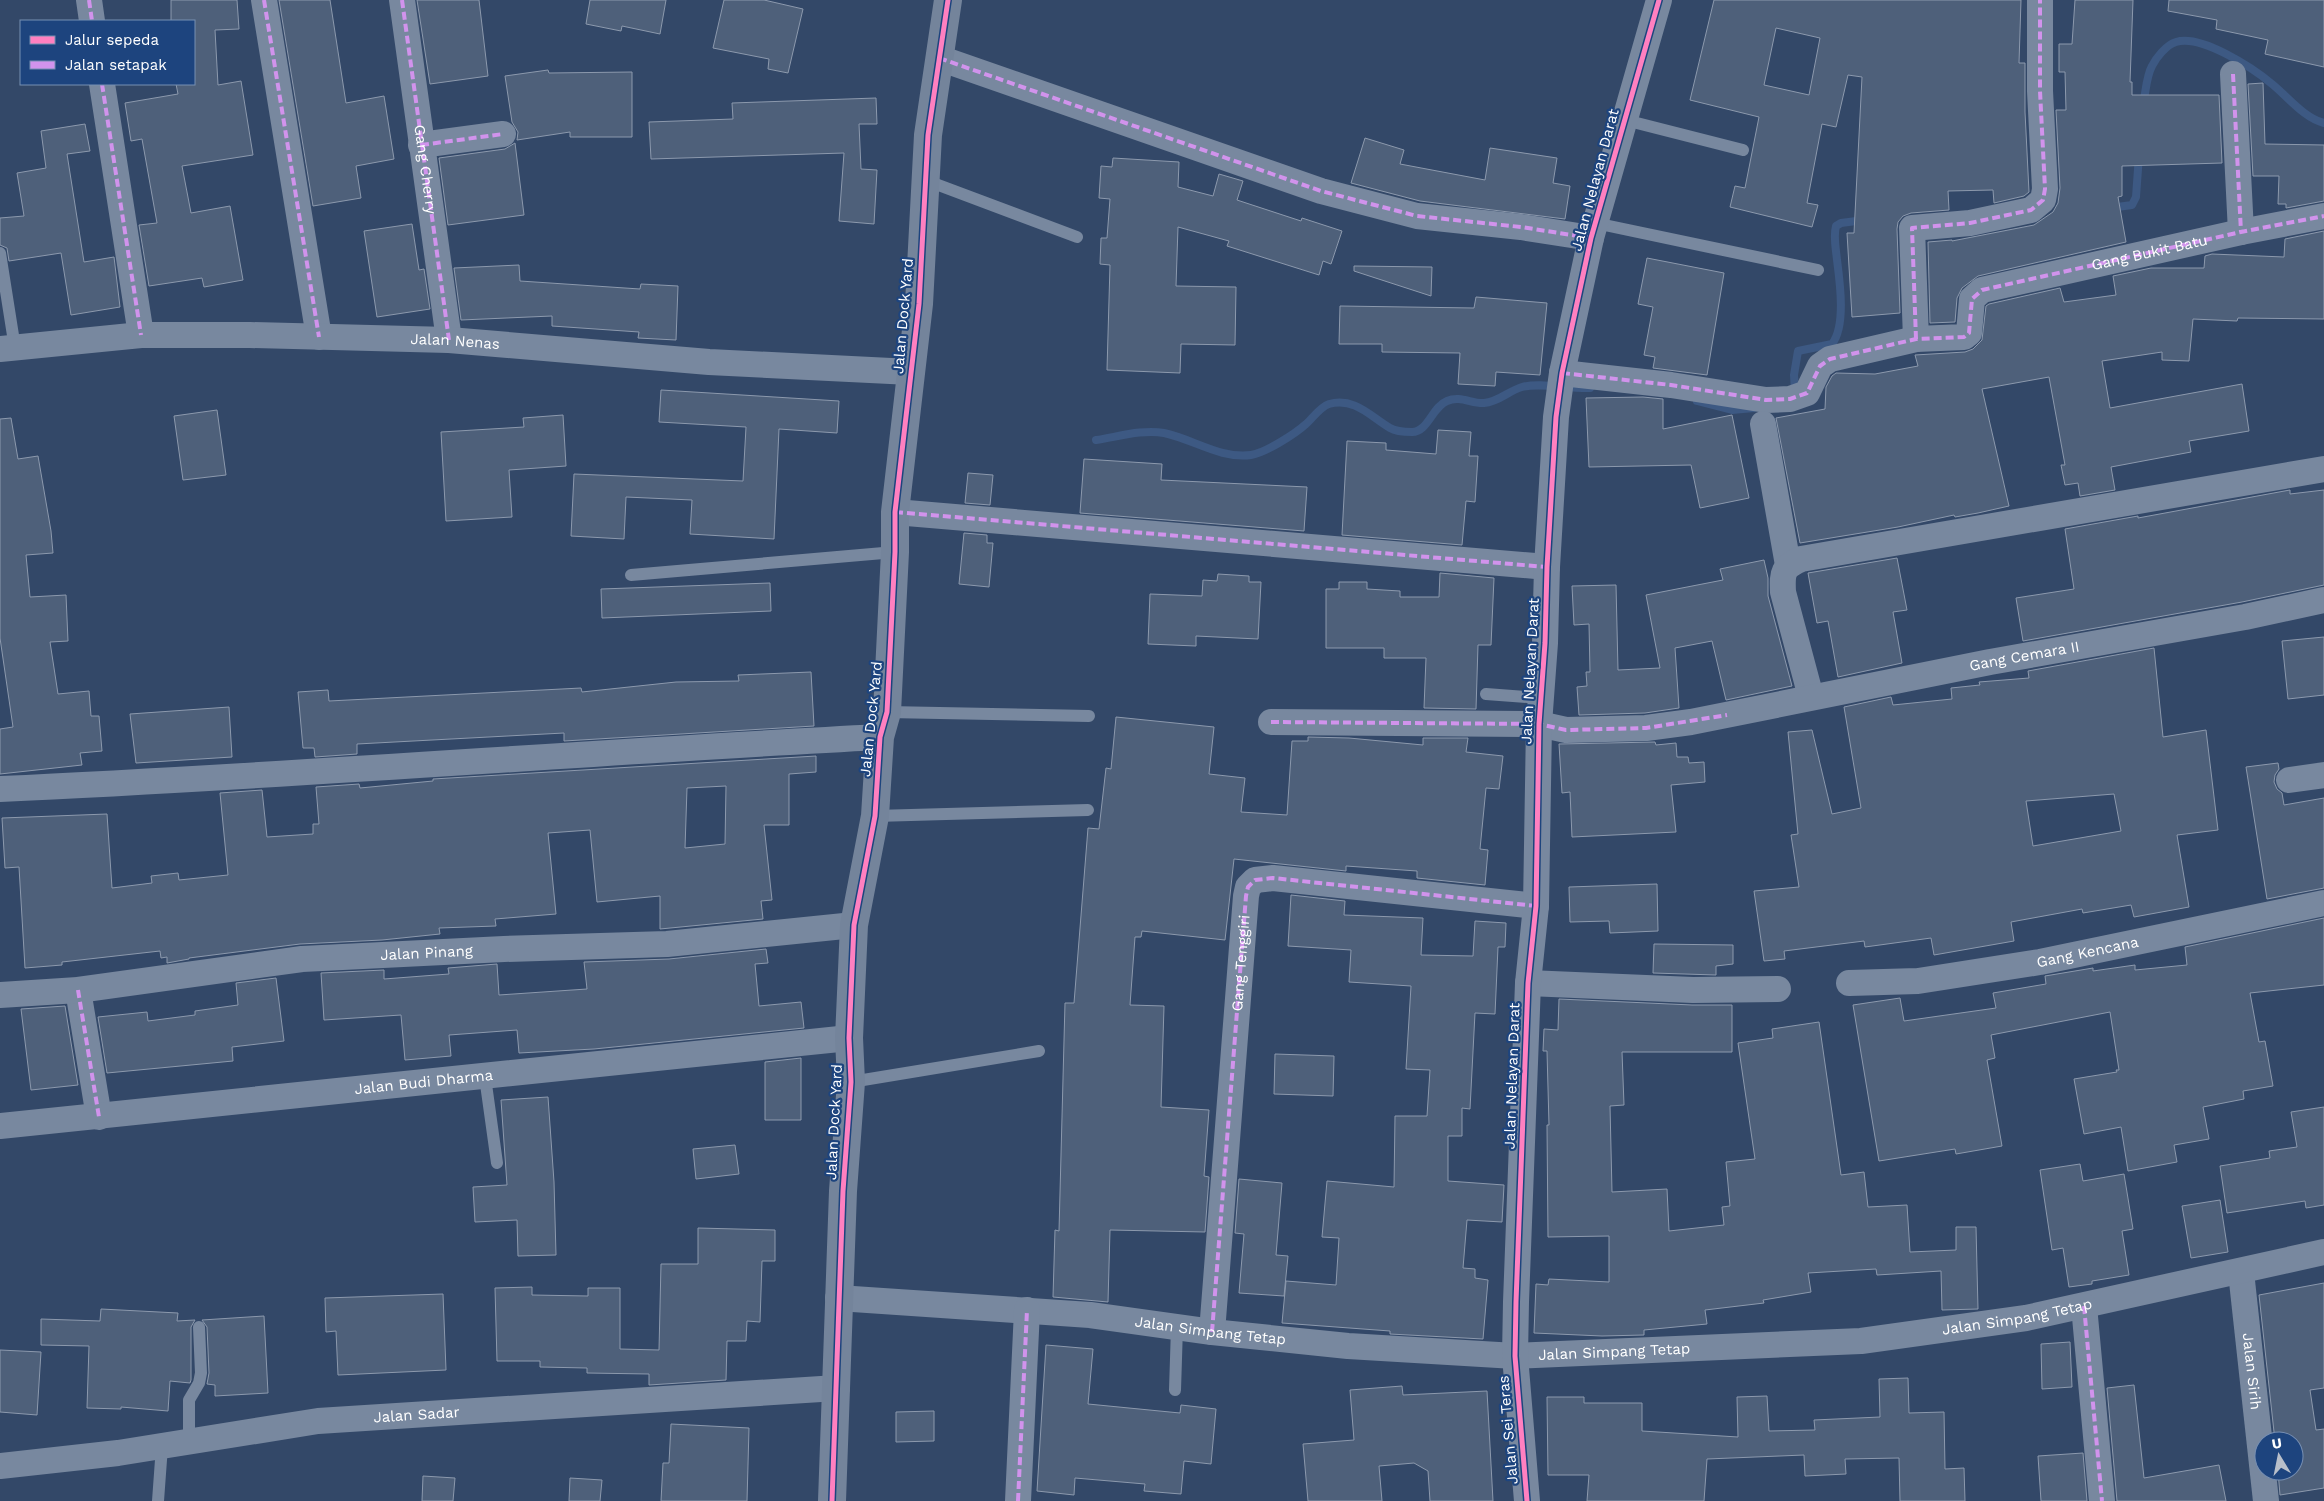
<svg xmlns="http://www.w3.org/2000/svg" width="2324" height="1501" font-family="'Work Sans',sans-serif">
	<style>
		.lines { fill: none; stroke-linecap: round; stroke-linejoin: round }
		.stream { stroke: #3d5983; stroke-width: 8 }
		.building { fill: #4e607a; stroke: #8c99ad; fill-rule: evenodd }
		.lane { stroke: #78889f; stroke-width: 12 }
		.street { stroke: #78889f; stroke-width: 26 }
		.secondary { stroke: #74849b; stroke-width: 28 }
		.quiet { stroke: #d193ec; stroke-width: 4; stroke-dasharray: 8 4; stroke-linecap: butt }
		.cycleway-casing { stroke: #1d447e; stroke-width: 8 }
		.cycleway { stroke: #ff80c0; stroke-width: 5 }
		.labels { text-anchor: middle; stroke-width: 4.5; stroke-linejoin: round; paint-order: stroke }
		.street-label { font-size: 15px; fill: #fff; stroke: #1d447e }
	</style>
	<rect width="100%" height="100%" fill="#334868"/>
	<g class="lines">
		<path class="stream" d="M2143,104C2146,92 2146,77 2152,66C2156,58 2166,45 2176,42C2201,34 2253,68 2272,84C2288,97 2304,118 2324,123
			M2110,208L2132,205L2136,197L2139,155
			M1795,392L1794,375L1798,351L1832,344C1846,326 1840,283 1837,260C1836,249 1833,237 1836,226L1841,223L1864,220
			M1697,401L1732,410L1754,408
			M1096,440C1117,437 1143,429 1164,433C1193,439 1220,459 1251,455C1265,453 1295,434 1306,424C1313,418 1320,407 1329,404C1355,397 1371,417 1390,428C1395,431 1405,432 1412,432C1428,432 1432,407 1447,401C1460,395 1472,404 1484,403C1499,402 1508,391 1522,387C1539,382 1570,389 1590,388"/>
	</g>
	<path class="building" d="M171,0H237L239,29L215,30L218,85L241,81L253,155L182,166L191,213L230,206L243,280L204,287L202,278L149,286L139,225L157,223L142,139L131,141L125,103L178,94L176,84H194V21H171Z
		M279,0H330L346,103L384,96L394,159L356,166L361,198L313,206Z
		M417,0H479L488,76L430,84Z
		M590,0H666L660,34L622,26L621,31L586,24Z
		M724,0H764L803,9L788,73L768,69L769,59L713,48Z
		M1714,0H2021L2019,63H2025V112L2029,192L2024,196L1994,203L1993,190L1948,191L1949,210L1911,213L1903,216L1898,222L1897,229L1900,313L1852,317L1847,233H1854L1862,77L1848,75L1836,127L1822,124L1807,203L1818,205L1812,227L1730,207L1735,186L1745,188L1759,117L1690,100ZM1776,28L1820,38L1809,95L1764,85Z
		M2075,0H2133L2130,82H2132V95H2219L2222,163L2122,166V196L2118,197L2126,242L1978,276L1962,288L1957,298L1955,322L1930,323L1928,242L1952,240V241L2034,225L2053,212L2058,203L2060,188L2056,110H2066L2065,72H2059V44H2072Z
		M2169,0H2324V67L2265,54L2268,40L2216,29L2217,20L2168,11Z
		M548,70L549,73L632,72V137H570V132L517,140L518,132L512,122L505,76Z
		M2263,83L2265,144L2324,145V201L2286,208V204H2278L2279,176H2253L2248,84Z
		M876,98L877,124H859L861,169L877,170L874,224L839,221L844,153L651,159L649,122L733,119L732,103Z
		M85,124L90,151L67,154L84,262L114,257L120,307L71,315L61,253L9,261L7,248L0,245V218L24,216L17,173L46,168L41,131Z
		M1365,138L1404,150L1400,164L1485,180L1490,148L1557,158L1553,183L1570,186L1565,219L1420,201L1351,183Z
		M515,143L524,215L448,225L439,158L505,149Z
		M1113,158L1179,162L1178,187L1213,196L1219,174L1243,181L1237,200L1301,221L1302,218L1342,231L1331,264L1323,261L1319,275L1227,246L1229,241L1178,227L1176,286L1236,287L1235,345L1181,344L1180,373L1107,370L1110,265L1100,264L1101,238H1107L1110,199L1099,198L1101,166L1112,167Z
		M412,224L419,270L424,269L430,309L377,317L364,231Z
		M2324,231V319L2238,318L2237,321L2193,319L2189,361L2162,360V352L2102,361L2110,408L2242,384L2249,431L2189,441L2191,452L2111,467L2115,490L2080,496L2078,483L2065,485L2061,465H2065L2049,377L1982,389L2009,506L1978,513L1955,517L1954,515L1898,527L1800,543L1776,418L1825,409L1826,387L1832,376L1836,373L1875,374L1918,366L1915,355L1965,352L1973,349L1982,340L1986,306L1989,304L2060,288L2064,302L2116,295L2113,276L2151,268H2204L2205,256L2212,254L2284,257L2285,239Z
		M1647,258L1724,273L1707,375L1653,368L1655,357L1644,355L1653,307L1638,304Z
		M519,265L520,281L640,289L641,284L678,286L676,340L638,338L639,332L552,326V316L461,320L454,268Z
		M1354,266L1432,267L1431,296L1354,271Z
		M1476,297L1547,303L1540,375L1496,372L1495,386L1458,384L1460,353L1382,352V344H1339L1340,306L1474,308Z
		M661,390L839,401L837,433L779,429L774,539L690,534L692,500L626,497L624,539L571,536L574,474L743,481L746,427L659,422Z
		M1643,397L1663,399V429L1732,415L1749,498L1700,508L1691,465L1589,467L1586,398Z
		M217,410L226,475L183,480L174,416Z
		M563,415L566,466L509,470L512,517L446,521L441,432L524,427L523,418Z
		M11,418L18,459L38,456L51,531L53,553L26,555L30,597L66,595L68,641L50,642L58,694L89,691L91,716H99L102,751L80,753L82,765L0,774V729L13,727L0,638V419Z
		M1438,430L1471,432L1469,456H1478L1475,502L1466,501L1462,545L1342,535L1347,441L1386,443V450L1436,454Z
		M1084,459L1162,464L1161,480L1307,487L1304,531L1080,513Z
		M968,473L993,475L990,505L965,503Z
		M2290,490V494L2324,490V585L2242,602L2023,641L2016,598L2074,589L2065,529L2138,516V518Z
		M964,533L987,535V543H993L989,587L959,584Z
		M1897,558L1907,610L1893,612L1902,663L1838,677L1828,621L1817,623L1808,573Z
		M1764,560L1768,578V596L1792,686L1726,700L1712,641L1675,648L1679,708L1645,713L1579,715L1577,687L1587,686L1586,672H1590L1589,624L1574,625L1572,586L1616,585L1618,670L1660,668L1646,595L1723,580L1720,569Z
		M1440,573L1494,578L1491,645H1478L1476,709L1424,708L1426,658H1384V648H1326V589H1339V582H1367V589L1400,591V597H1439Z
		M1218,574L1249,576V582H1261L1258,639L1196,636V646L1148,644L1150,594L1202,596L1203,580L1217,581Z
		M770,583L771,611L602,618L601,589Z
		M2324,637V695L2288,699L2282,641Z
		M2154,648L2163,737L2206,730L2218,830L2177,835L2189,907L2134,917L2131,905L2083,913L2082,909L2011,922L2014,941L1934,955L1931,938L1865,947L1864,941L1784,951L1785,959L1764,961L1754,891L1799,887L1791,835L1798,834L1788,732L1812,730L1832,814L1861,808L1844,707L1891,697L1893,705L1952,699L1951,688L1980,685L1979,682L2029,678L2028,671ZM2114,794L2121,831L2033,846L2026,801Z
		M811,672L814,726L564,741V733L357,744V754L315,757L314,748H303L298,692L328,690L329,701L581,688L582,692L676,682L739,681L738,675Z
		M229,707L232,757L136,763L130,714Z
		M1116,717L1214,727L1209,774L1245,778L1241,812L1287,815L1292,741H1308V737L1349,738L1423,745V738H1468L1466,752L1503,756L1499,789L1486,788L1480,849L1488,850L1485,885L1417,878V871L1346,866V871L1234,859L1225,940L1142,931L1141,937H1135L1130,1005L1164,1006L1161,1107L1209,1110L1204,1176L1209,1177L1205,1232L1110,1230L1108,1302L1053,1297L1055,1230L1059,1231L1065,1003H1074L1088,828L1099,829L1106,768L1111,769Z
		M1655,742L1656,745L1676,743L1677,757H1688L1689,763L1704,762L1705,782L1671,785L1676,832L1572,837L1570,792L1562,793L1559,744Z
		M816,756V772L789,774V825H764L772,900L761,901L763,919L660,929V896L597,902L590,830L548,833L556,914L495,919L496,926L439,928L440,934L382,940L300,944L189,958V959L167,963V957L161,958L160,951L62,962V965L25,968L19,867L5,868L2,818L107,814L112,888L152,883L151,876L178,873L179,880L228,875L220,793L262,790L267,837L313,834V824H319L316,787L359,784L360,788L433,781V779ZM726,786L725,844L685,848L687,788Z
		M2278,763L2279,769L2275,775L2274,782L2277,789L2282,793L2284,805L2324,798V888L2267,899L2246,767Z
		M1657,884L1658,931L1610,933L1609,921L1570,922L1569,887Z
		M1291,895L1345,901L1344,915L1423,918L1421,955L1473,956L1475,921L1506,923L1505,947H1498L1495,1014L1475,1013L1470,1109L1462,1108V1136H1448V1181L1504,1185L1502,1222L1467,1220L1463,1268L1475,1269V1278L1488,1280L1483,1339L1390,1334V1331L1282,1323L1286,1281L1336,1285L1339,1238L1322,1237L1327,1181L1394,1187L1395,1116H1427L1430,1070L1406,1069L1411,986L1349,982L1351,950L1288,946Z
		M2324,918V985L2250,993L2259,1042L2265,1041L2273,1086L2243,1091L2244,1099L2203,1107L2209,1139L2174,1145L2177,1162L2128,1171L2121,1127L2084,1134L2074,1079L2117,1072L2116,1070H2119L2110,1012L1991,1035L1995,1058L1987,1060L2002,1146L1956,1154L1955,1149L1879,1161L1853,1005L1900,998L1904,1021L1996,1008L1993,993L2046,984L2045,976L2093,968V971L2135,965V970L2187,965L2185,947Z
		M1654,944L1733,945V964L1716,966V975L1653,973Z
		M766,949L768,963L755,964L759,1006L801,1002L804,1028L594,1049L519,1053L517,1030L449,1035L451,1056L405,1060L401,1015L324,1020L321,973L384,970V979L449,974L448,968L497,964L499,995L587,989L584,962L669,959Z
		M276,978L284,1041L232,1047L233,1061L107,1073L98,1017L147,1012L148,1021L195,1015V1011L238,1005L236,983Z
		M1559,999L1692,1005H1732V1052H1622L1624,1105L1610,1106L1612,1192L1667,1189L1669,1231L1724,1225L1722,1207L1730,1206L1726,1162L1755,1159L1738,1043L1773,1038L1772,1029L1819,1022L1841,1175L1864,1172L1868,1207L1907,1205L1910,1252L1956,1250V1227H1976L1978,1309L1942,1310L1941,1271L1877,1275L1876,1269L1808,1273L1811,1292L1763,1300L1764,1303L1705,1310L1707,1324L1644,1330V1335L1602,1336L1534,1333L1536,1284L1548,1285L1549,1279L1609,1282V1236L1548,1237L1547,1125H1549L1547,1051H1543L1544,1029L1558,1030Z
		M65,1006L78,1085L31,1090L21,1009Z
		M1275,1054L1334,1056L1333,1096L1274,1094Z
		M801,1058V1120H765V1062Z
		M548,1097L554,1182L556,1255L518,1256L517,1220L475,1222L473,1187L507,1185L501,1100Z
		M2324,1107V1205L2306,1208L2305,1201L2227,1213L2220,1166L2270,1158L2269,1151L2297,1147L2291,1112Z
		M735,1145L739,1174L696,1179L693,1149Z
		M2080,1164L2083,1181L2124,1174L2133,1229L2122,1231L2129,1275L2092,1281V1284L2069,1287L2063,1248L2052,1250L2040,1170Z
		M1239,1179L1282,1183L1276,1255L1288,1256L1284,1296L1239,1293L1244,1234L1235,1233Z
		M2220,1200L2228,1252L2191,1258L2182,1206Z
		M698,1228L775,1230V1261H762L760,1322L747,1321L746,1341H727L726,1380L649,1385V1374L587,1373V1368L540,1367V1361H497L495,1288L532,1287V1295L588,1296V1288H620V1349L659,1350L661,1264H698Z
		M2324,1283V1388L2310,1390L2316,1430L2324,1429V1488L2280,1495L2278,1471H2294V1441H2275L2259,1295Z
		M443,1294L446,1370L338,1375L336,1331L326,1332L325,1298Z
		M101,1309L178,1313L177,1321L195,1320L191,1327V1380L190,1383L170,1381L168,1411L121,1407V1409L87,1408L89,1346L41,1345V1319L100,1321Z
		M264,1316L268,1393L215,1396V1385L207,1384L209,1373L207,1327L202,1320Z
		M2070,1342L2072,1387L2042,1389L2041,1344Z
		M1046,1345L1093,1349L1088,1404L1180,1413L1181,1405L1216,1409L1211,1464L1184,1461L1181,1494L1144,1491L1145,1484L1075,1478L1074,1495L1037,1491Z
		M0,1350L41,1352L37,1415L0,1412Z
		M1908,1378L1909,1413L1944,1412L1945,1469L1964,1468L1965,1501H1900L1899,1458L1845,1459L1846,1474L1805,1476L1804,1455L1707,1459L1704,1501H1587L1589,1475H1548L1547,1397H1584V1403H1642V1431L1738,1437L1737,1397L1767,1396L1769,1431L1815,1430L1814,1420L1880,1417L1879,1379Z
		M2134,1385L2144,1478L2219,1465L2226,1501H2117L2107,1388Z
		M1402,1386L1403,1395L1487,1391L1493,1501H1430L1428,1471L1414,1463L1379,1466L1382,1501H1308L1303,1444L1354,1440L1350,1390Z
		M934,1411V1441L896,1442V1412Z
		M671,1424L749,1428L747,1501H661L663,1463H669Z
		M2083,1453L2087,1501H2041L2038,1456Z
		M423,1476L455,1478L453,1501H422Z
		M570,1478L602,1480L600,1501H569Z"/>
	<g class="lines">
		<path class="lane" d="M1625,120L1743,150
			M925,180L1077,237
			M1595,223L1818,270
			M0,253L15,348
			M631,575L895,552
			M1486,694L1541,698
			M887,712L1089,716
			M875,816L1088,810
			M485,1077L497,1163
			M851,1082L1039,1051
			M1175,1390L1177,1327
			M189,1441V1400L199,1383L201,1373L199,1327
			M158,1501L162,1446"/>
		<g class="street">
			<path d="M89,0L92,21"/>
			<path d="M264,0L319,337"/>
			<path d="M402,0L449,340"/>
			<path d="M939,58L1321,191L1417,216L1521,227L1591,238"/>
			<path d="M2233,74L2241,232"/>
			<path d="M102,84L141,335"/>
			<path d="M421,145L503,134"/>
			<path d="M1916,339L1912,228L1970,223L2031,210L2043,200L2045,189L2040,91V0"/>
			<path id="s1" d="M0,349L141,335H250L449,340L709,362L911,372"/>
			<path id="s2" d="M1562,373L1671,385L1766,400L1790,399L1807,393L1820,366L1830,359L1916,339L1964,337L1969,333L1972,299L1982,290L2241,232L2324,216"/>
			<path d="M1763,424L1788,565"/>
			<path d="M895,512L1547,567"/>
			<path d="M1811,697L1783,592C1782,572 1783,567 1801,559L2324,469"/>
			<path id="s3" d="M1271,722L1539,724L1566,730L1646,728L1691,722L1990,662L2245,617L2324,600"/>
			<path d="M2289,780L2324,775"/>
			<path d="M0,789C294,776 587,752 880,737"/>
			<path d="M1528,983L1693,990L1778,989"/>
			<path id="s4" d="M1849,983L1918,981L2040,962L2324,903"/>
			<path d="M78,990L99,1117"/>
			<path id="s5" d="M0,995L78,990L302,959L504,949L667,944L854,925"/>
			<path id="s6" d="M0,1126L849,1038"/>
			<path id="s7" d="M2241,1272L2266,1501"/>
			<path id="s8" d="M838,1298L1090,1315L1212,1332L1348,1346L1515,1356L1861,1341L2026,1318L2324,1252"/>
			<path d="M2084,1306L2102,1501"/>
			<path d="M1212,1332L1246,896L1248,887L1255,880L1273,878L1536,906"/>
			<path id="s9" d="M0,1466L118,1453L318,1421L837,1388"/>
			<path d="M1018,1501L1027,1310"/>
			<path d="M1527,1501L1515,1356L1516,1302L1528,983L1536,906L1539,724L1545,643L1547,567L1556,417L1562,373L1591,238L1659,0"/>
		</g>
		<path class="secondary" d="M832,1501L843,1191L851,1082L849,1038L854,925L875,816L880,737L887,712L895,552V512L919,304L928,135L948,0"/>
		<g class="quiet">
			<path d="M89,0L92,21"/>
			<path d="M264,0L319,337"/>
			<path id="s10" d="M402,0L449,340"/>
			<path d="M939,58L1321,191L1417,216L1521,227L1591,238"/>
			<path d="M2233,74L2241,232"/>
			<path d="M102,84L141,335"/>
			<path d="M421,145L503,134"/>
			<path d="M1916,339L1912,228L1970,223L2031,210L2043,200L2045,189L2040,91V0"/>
			<path d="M1562,373L1671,385L1766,400L1790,399L1807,393L1820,366L1830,359L1916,339L1964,337L1969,333L1972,299L1982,290L2241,232L2324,216"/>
			<path d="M895,512L1547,567"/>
			<path d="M1271,722L1539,724L1566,730L1646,728L1727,715"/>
			<path d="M78,990L99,1117"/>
			<path d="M2084,1306L2102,1501"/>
			<path id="s11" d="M1212,1332L1246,896L1248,887L1255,880L1273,878L1536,906"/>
			<path d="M1018,1501L1027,1310"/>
		</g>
		<defs>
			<path id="cycleway" d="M832,1501L843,1191L851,1082L849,1038L854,925L875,816L880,737L887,712L895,552V512L919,304L928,135L948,0
				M1527,1501L1515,1356L1516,1302L1528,983L1536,906L1539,724L1545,643L1547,567L1556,417L1562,373L1591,238L1659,0"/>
		</defs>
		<use href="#cycleway" class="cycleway-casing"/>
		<use href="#cycleway" class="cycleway"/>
	</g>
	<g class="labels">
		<g class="street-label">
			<text dy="5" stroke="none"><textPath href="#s10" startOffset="171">Gang Cherry</textPath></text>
			<text transform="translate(1595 180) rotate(-75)" y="5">Jalan Nelayan Darat</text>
			<text dy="5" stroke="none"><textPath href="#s2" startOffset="652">Gang Bukit Batu</textPath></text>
			<text transform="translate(903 316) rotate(-85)" y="5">Jalan Dock Yard</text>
			<text dy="5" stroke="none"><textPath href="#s1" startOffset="456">Jalan Nenas</textPath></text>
			<text dy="5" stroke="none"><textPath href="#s3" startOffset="761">Gang Cemara II</textPath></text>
			<text transform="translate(1530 671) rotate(-87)" y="5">Jalan Nelayan Darat</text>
			<text transform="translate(871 719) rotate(-84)" y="5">Jalan Dock Yard</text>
			<text dy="5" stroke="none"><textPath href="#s4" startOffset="241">Gang Kencana</textPath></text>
			<text dy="5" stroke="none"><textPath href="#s5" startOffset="429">Jalan Pinang</textPath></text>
			<text dy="5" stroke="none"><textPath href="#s11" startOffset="370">Gang Tenggiri</textPath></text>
			<text transform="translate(1512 1076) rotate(-88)" y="5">Jalan Nelayan Darat</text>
			<text dy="5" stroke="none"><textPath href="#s6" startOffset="426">Jalan Budi Dharma</textPath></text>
			<text transform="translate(834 1122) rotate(-87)" y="5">Jalan Dock Yard</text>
			<text dy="5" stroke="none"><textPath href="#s8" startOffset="1184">Jalan Simpang Tetap</textPath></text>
			<text dy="5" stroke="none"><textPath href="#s8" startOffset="374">Jalan Simpang Tetap</textPath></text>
			<text dy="5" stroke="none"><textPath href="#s8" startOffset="779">Jalan Simpang Tetap</textPath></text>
			<text dy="5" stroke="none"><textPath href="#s7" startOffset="100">Jalan Sirih</textPath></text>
			<text dy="5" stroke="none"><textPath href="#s9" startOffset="420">Jalan Sadar</textPath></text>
			<text transform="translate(1508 1430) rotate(-95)" y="5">Jalan Sei Teras</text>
		</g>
	</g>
	<rect x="20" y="20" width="175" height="65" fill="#1d447e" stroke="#778fb2"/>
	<rect x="30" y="36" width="25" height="8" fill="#ff80c0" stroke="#778fb2"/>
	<text x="65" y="45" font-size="15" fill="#ffffff">Jalur sepeda</text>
	<rect x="30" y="61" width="25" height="8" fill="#d193ec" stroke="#778fb2"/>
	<text x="65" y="70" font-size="15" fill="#ffffff">Jalan setapak</text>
	<g transform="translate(2279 1456) rotate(350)"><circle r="24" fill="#1d447e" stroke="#778fb2"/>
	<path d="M0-4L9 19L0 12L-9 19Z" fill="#b8bfca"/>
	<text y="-8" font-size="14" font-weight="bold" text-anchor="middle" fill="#ffffff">U</text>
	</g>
</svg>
